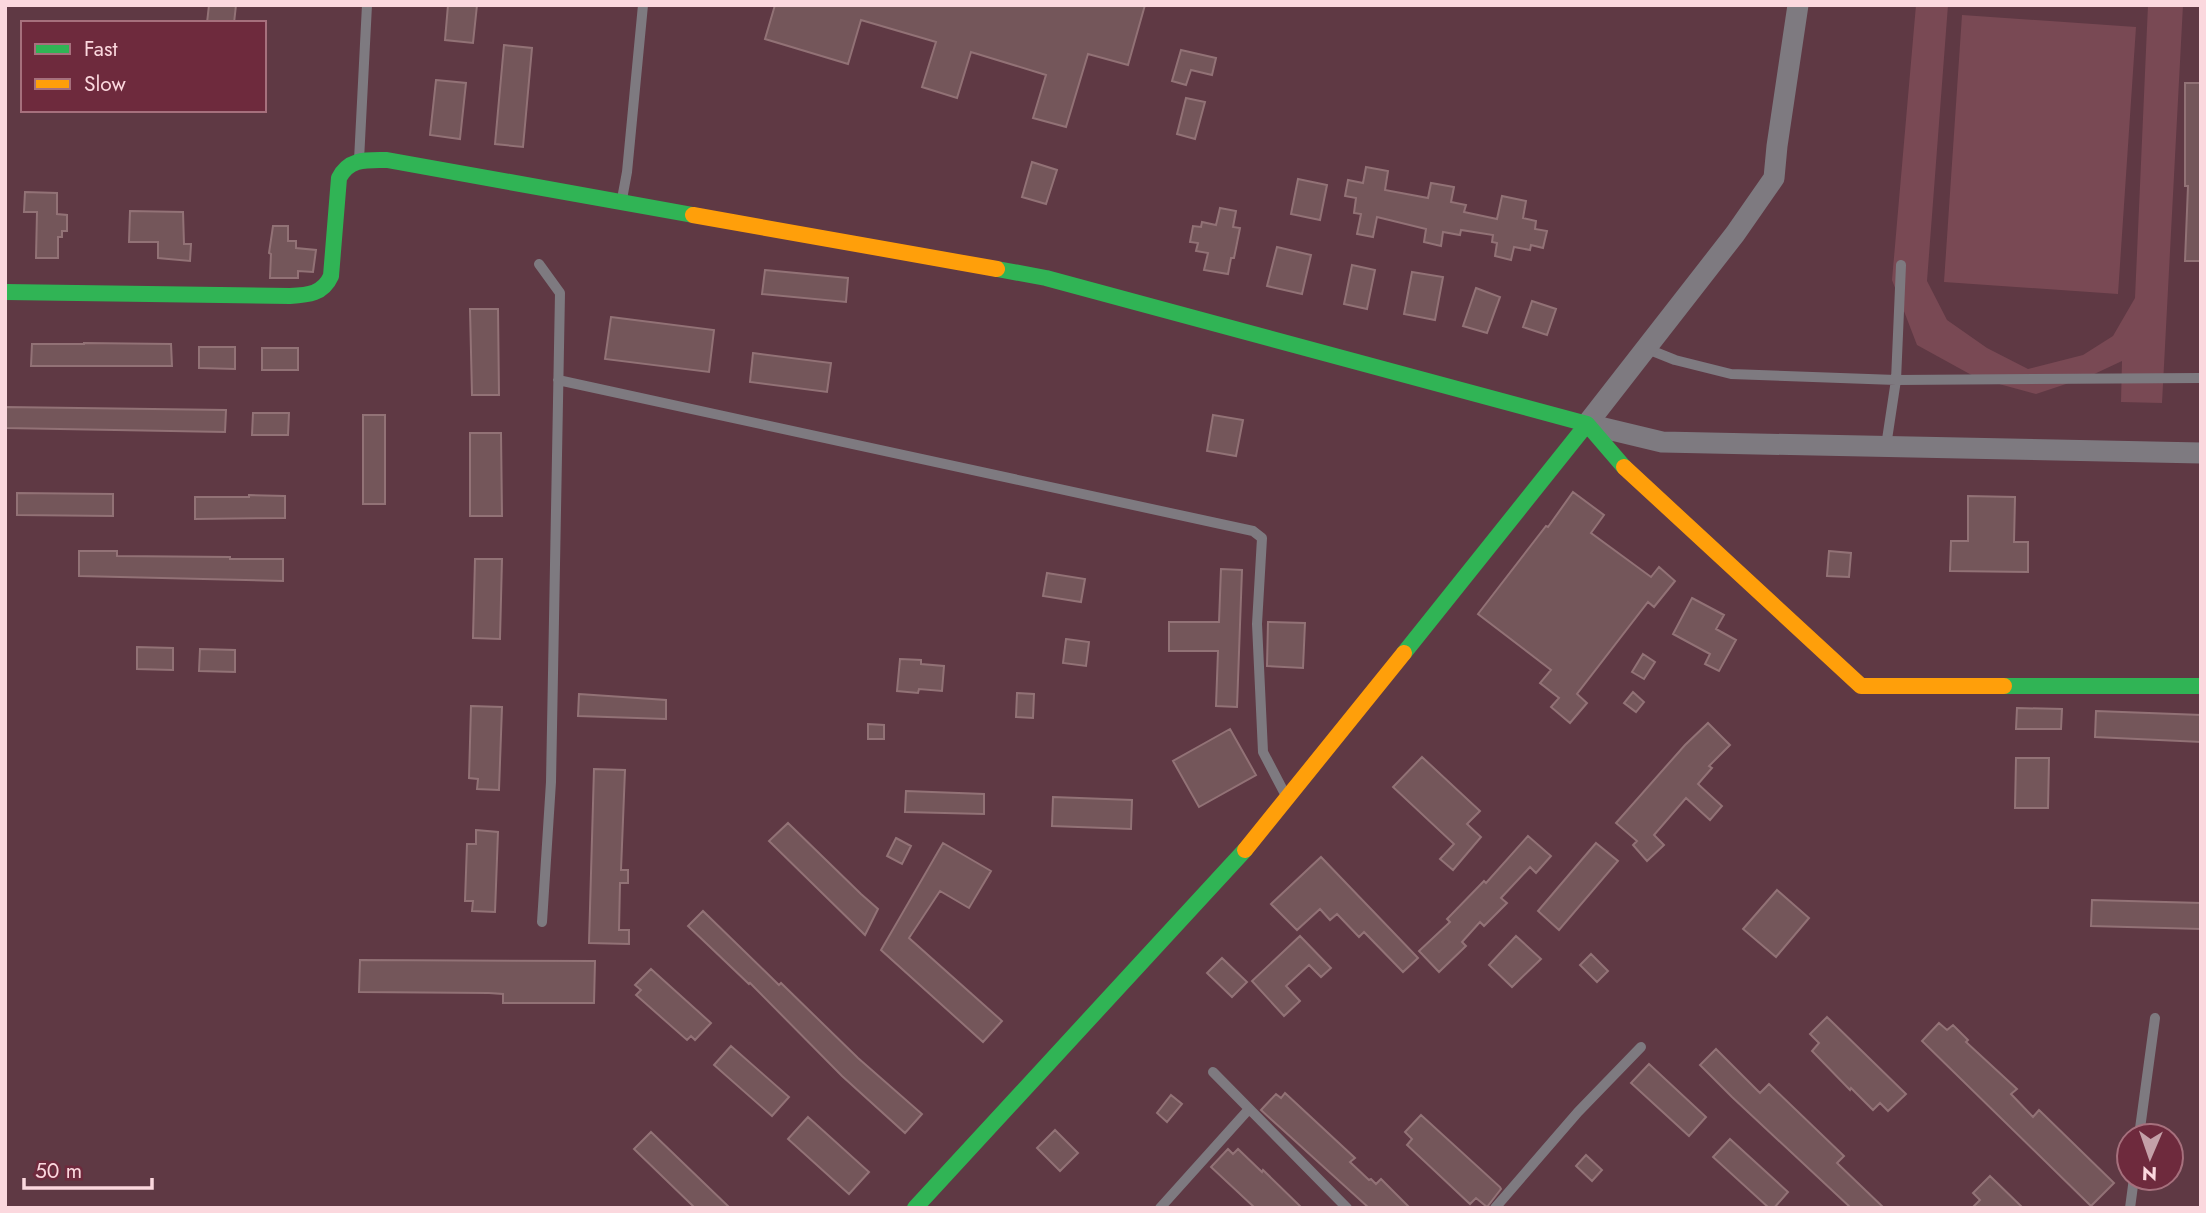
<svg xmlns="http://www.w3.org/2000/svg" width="2206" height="1213" font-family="Jost,sans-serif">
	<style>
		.green { fill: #794954 }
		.building { fill: #74565a; stroke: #927276; stroke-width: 2 }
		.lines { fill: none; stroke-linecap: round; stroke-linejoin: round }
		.lane { stroke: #7e7a80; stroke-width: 10 }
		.street { stroke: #7e7a80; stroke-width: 21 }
		.fast { stroke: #30b455; stroke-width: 16 }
		.slow { stroke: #ff9f0a; stroke-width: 16 }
	</style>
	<rect width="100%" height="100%" fill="#5f3944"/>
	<path class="green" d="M1916,5H1948L1927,281L1947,320L1987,348L2028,369L2083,355L2113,336L2135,298L2148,5H2183L2162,403L2121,402L2122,361L2090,376L2036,394L1977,378L1917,345L1892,280Z
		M1962,15L2136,27L2118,294L1944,282Z"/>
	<path class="building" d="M209,5H236L234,23H207Z
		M448,5H477L473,43L445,40Z
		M775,5H1145L1128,65L1088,54L1066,127L1033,118L1046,75L971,52L957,98L922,87L936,42L861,20L848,64L765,39Z
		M504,45L532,48L523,147L495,144Z
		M1181,50L1216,58L1212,75L1191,70L1186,85L1172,81Z
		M436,80L466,83L460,139L430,135Z
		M2185,83H2201V261H2185L2188,186H2185Z
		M1186,98L1205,102L1195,139L1177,134Z
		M1032,162L1057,170L1046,204L1022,197Z
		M1366,167L1388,171L1385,190L1428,198L1431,183L1454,187L1451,202L1466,205L1464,212L1497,219L1502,196L1526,201L1523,218L1536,221L1535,229L1547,231L1543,248L1531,245L1530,250L1514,247L1511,260L1495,256L1497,243L1492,242L1493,235L1461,230L1460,235L1443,232L1441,246L1424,242L1426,229L1377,217L1373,237L1357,234L1361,214L1354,213L1356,198L1345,196L1348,180L1363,183Z
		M1298,179L1327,185L1320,220L1291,214Z
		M25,192L57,193V214L67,215V231H62V237H58V258H36L37,212H24Z
		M1220,208L1236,211L1233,227L1240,228L1234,258H1231L1228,274L1204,270L1208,253L1196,251L1198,243L1190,242L1193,226L1201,227L1202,222L1216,225Z
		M130,211L183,212L184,244H191L190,261L158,258V242H129Z
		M273,226H288V241H296V248L316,250L313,272L298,271V278H270L271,254L269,253Z
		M1277,247L1311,255L1302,294L1267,286Z
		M1352,265L1375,270L1367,309L1344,304Z
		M765,270L848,278L846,302L762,294Z
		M1412,272L1443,277L1435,320L1404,314Z
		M1476,288L1500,297L1487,333L1463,326Z
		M1532,301L1556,309L1547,335L1523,327Z
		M470,309H498L499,395H472Z
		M611,317L714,330L709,372L605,359Z
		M84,343L171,344L172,366H31L32,344H84Z
		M199,347H235V369L199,368Z
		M262,348H298V370H262Z
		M753,353L831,363L827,392L750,382Z
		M5,407L226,410L225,432L5,428Z
		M253,413H289L288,435H252Z
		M363,415H385V504H363Z
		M1213,415L1243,420L1236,456L1207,451Z
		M470,433H501L502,516H470Z
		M1573,492L1604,515L1591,533L1651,577L1659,567L1675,581L1654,607L1648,602L1577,694L1587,703L1570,723L1551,707L1559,698L1540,683L1551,670L1478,614L1546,526L1548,527Z
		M17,493L113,494V516L17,515Z
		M249,495L285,496V518L195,519V497H249Z
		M1968,496L2015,497L2014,542H2028V572L1950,571L1951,541H1968Z
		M79,551H117V556L230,557V559H283V581L79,576Z
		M1829,551L1851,553L1849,577L1827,576Z
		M475,559H502L500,639L473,638Z
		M1221,569L1242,570L1237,707L1216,706L1218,651H1169V622H1219Z
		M1047,573L1085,579L1081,602L1043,596Z
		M1692,598L1724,615L1716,629L1736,640L1719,671L1705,664L1710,654L1673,634Z
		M1268,622L1305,623L1303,668L1267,666Z
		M1066,639L1089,642L1086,666L1063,663Z
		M137,647L173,648V670L137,669Z
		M200,649L235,650V672L199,671Z
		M1643,654L1655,662L1644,679L1632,672Z
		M900,659L921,660V664L944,666L942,691L919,689L918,693L897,691Z
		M1633,692L1644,702L1636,712L1624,703Z
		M1017,693L1034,694L1033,718L1016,717Z
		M579,694L666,700V719L578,716Z
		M471,706L502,707L499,790L477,789L478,779L469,778Z
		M2017,708L2062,709L2061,729H2016Z
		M2096,711L2201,715V742L2095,737Z
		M1708,723L1730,745L1709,766L1712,768L1698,784L1722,806L1710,820L1686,798L1654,835L1664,845L1647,861L1633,845L1637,841L1616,823L1685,745Z
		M868,724L884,725V739H868Z
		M1230,729L1256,775L1199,807L1173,761Z
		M1422,757L1480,811L1467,824L1481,837L1453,870L1440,859L1454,844L1393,787Z
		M2016,758H2049L2048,808H2015Z
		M594,769L625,770L621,870H628V883H620L619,930H629V944L589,943Z
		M906,791L984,794V814L905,812Z
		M1053,797L1132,800L1131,829L1052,826Z
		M788,823L861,894L878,909L865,935L769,841Z
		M476,830L498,832L495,912L472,911L473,901H465L467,844H476Z
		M1528,836L1551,856L1536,873L1530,867L1501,898L1507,903L1484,926L1480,922L1462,942L1466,946L1439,972L1419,951L1450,922L1447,919L1484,881L1486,883Z
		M896,838L911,846L902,864L887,856Z
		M943,843L991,871L969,908L940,891L909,938L1002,1021L983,1042L881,950Z
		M1596,843L1618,861L1559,930L1538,911Z
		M1321,857L1418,958L1403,972L1364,932L1359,937L1337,914L1330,920L1320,909L1297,930L1271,904Z
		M1777,890L1809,918L1776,957L1743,929Z
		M2092,900L2201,903V929L2091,926Z
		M703,911L779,985L781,983L858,1058L922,1114L905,1133L842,1076L750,983L749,984L688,926Z
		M1300,936L1331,968L1321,977L1309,965L1286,986L1300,1001L1284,1016L1252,981Z
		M1516,936L1541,959L1512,987L1489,965Z
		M1591,954L1608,971L1597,982L1580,965Z
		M1222,958L1247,982L1232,997L1207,973Z
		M360,960L595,961L594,1003H503V994L489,993L359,992Z
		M651,969L711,1023L695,1040L691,1036L687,1040L636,995L641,990L635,985Z
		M1827,1017L1906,1094L1888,1111L1880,1103L1873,1110L1851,1088L1850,1090L1812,1051L1819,1043L1810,1034Z
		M1939,1023L1947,1030L1953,1025L1968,1040L1966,1042L2017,1089L2011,1094L2033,1117L2039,1110L2114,1183L2091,1206L1922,1041Z
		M731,1046L789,1097L772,1116L714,1065Z
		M1716,1049L1760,1093L1769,1084L1844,1156L1837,1163L1884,1208H1851L1732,1097L1700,1065Z
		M1649,1064L1706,1117L1689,1136L1631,1083Z
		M1285,1093L1355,1158L1350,1162L1369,1180L1371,1179L1376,1184L1381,1179L1410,1208H1369L1273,1121L1261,1110L1276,1094L1281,1098Z
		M1171,1095L1182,1104L1167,1122L1157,1113Z
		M1421,1115L1500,1187L1501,1189L1487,1207L1476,1198L1470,1204L1407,1145L1412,1139L1405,1132Z
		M808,1117L869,1172L849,1194L788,1139Z
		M1055,1130L1078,1153L1060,1171L1037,1148Z
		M651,1132L730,1208H695L634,1149Z
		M1730,1139L1788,1192L1774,1208H1769L1713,1157Z
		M1228,1149L1233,1154L1238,1149L1262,1172L1263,1170L1302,1208H1255L1211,1167Z
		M1586,1155L1602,1170L1592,1181L1576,1166Z
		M1990,1176L2023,1208H1972L1980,1200L1973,1193Z"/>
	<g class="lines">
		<path class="lane" d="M359,160L367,5
			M622,199L627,172L643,5
			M539,264L560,293L551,782L542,922
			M1645,348L1675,360L1731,374L1896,380L2201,378
			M558,380L1253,531L1262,538L1257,624L1263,752L1285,794
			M1886,446L1896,380L1901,265
			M1213,1072L1347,1208
			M2139,1136L2155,1018
			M1160,1208L1249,1109
			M1495,1208L1578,1112L1641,1047
			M2130,1208L2134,1178"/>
		<path class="street" d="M1798,5L1777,146L1774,178L1735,234L1587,424L1662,442L2201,453"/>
		<path class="fast" d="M997,269L1046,278L1587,424L1624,467
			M5,292L290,296C308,295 323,294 331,276L339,178C349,158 367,160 387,160L693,215
			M1404,653L1587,424
			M2004,686H2201
			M915,1208L1245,850"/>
		<path class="slow" d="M693,215L997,269
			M1624,467L1861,686H2004
			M1245,850L1404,653"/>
	</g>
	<rect width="2206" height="1213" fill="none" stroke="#fbd8de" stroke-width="14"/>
	<rect x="21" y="21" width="245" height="91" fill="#6e2a3d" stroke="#a6707d" stroke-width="2"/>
	<rect x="35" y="44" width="35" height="10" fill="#30b455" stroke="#a6707d" stroke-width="2"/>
	<text x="84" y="56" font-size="21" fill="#fbd8de">Fast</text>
	<rect x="35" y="79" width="35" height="10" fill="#ff9f0a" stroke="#a6707d" stroke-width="2"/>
	<text x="84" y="91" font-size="21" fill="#fbd8de">Slow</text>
	<g transform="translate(2150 1157) rotate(182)"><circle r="33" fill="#6e2a3d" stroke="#a6707d" stroke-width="2"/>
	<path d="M0-5L12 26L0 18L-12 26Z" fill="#c4a0a8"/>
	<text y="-10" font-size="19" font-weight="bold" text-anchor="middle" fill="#fbd8de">N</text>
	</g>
	<path d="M24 1178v10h128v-10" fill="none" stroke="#fbd8de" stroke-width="3.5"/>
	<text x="35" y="1178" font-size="21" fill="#fbd8de" stroke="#6e2a3d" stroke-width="5" paint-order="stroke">50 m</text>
</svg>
